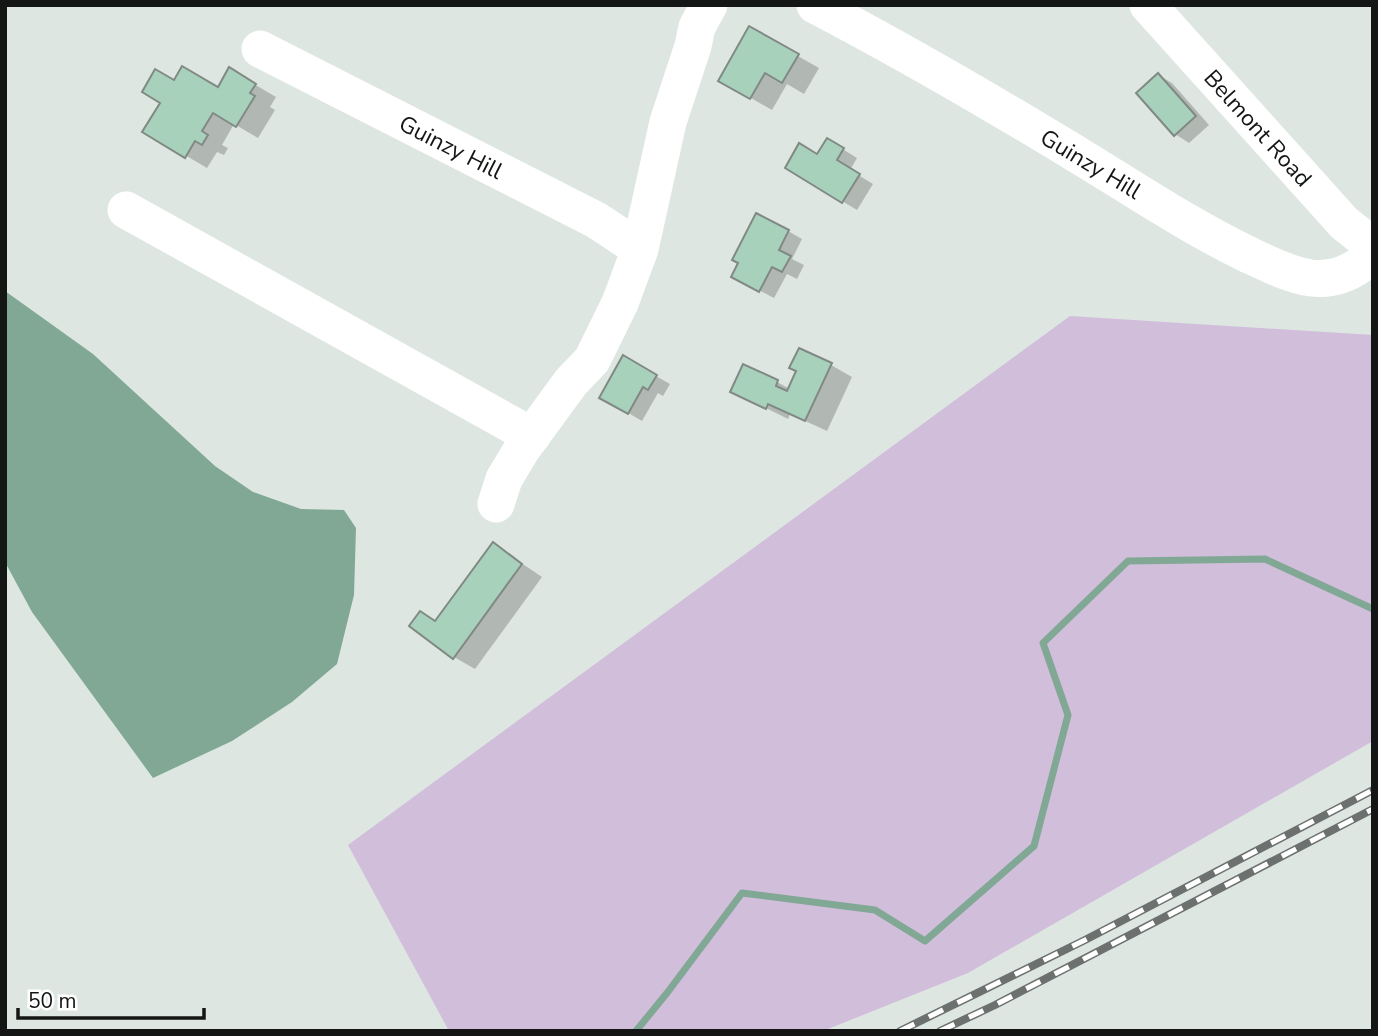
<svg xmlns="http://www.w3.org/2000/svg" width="1378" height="1036" font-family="'Nunito Sans',sans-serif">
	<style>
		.green { fill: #d1beda }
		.water { fill: #81a895 }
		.shadow { fill: #0003 }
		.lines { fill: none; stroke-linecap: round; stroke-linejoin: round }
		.stream { stroke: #81a895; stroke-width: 7 }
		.building { fill: #a8d1bc; stroke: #818985; stroke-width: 2 }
		.minor { stroke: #fff; stroke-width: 37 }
		.rail-casing { stroke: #6c716f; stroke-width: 8 }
		.rail { stroke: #fff; stroke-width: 5; stroke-dasharray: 16; stroke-linecap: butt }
		.labels { text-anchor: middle; stroke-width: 5; stroke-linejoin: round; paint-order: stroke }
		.street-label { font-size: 23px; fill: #131615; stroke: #fff }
	</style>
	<rect width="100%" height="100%" fill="#dee6e2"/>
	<path class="green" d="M1070,316L1373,335V741L968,973L823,1031H449L348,845Z"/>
	<path class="water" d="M5,291L93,354L215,466L253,492L301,509L344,510L356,528L354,595L337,664L292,702L232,741L153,778L32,612L5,562Z"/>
	<path class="shadow" d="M750,29L819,68L804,94L787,84L772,110L721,81Z
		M230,70L276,97L270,107L275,110L258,138L234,124L222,145L228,148L224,155L217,152L207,168L144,131L175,82L218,89Z
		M1158,75L1172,83L1209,125L1189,143L1175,134Z
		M828,140L857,158L850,170L873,184L857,210L787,168L818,156Z
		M788,231L802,239L792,259L804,265L797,279L787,274L774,298L747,284Z
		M624,358L670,384L663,396L658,393L642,421L601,397Z
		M831,365L852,377L827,431L790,414L788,419L732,391L777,382L790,389Z
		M493,544L542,577L475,669L454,657L436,622Z"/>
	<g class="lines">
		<path class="stream" d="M636,1031L667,993L742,893L875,910L925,941L1034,846L1068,715L1043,643L1128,561L1265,559L1373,609"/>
	</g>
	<path class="building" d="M749,26L799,54L782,83L765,73L750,99L718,81Z
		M182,66L218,87L229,67L256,84L250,93L255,96L236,127L213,113L202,131L208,135L202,145L195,141L185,158L142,132L160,103L142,92L155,69L174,80Z
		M1158,73L1196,116L1174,136L1136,93Z
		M827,138L844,148L837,160L860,174L842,203L785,168L799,143L817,154Z
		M756,213L789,230L779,250L791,256L782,272L772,267L759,292L731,277L738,263L732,260Z
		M799,348L832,363L805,421L768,404L766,409L730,392L743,364L778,380L776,386L787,391L796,371L789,368Z
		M623,355L657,375L648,390L643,387L628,414L599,398Z
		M493,542L522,564L453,659L409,626L420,611L435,621Z"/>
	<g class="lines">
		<path class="minor" d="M815,5C909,54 1001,108 1091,163C1143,195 1193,228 1247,254C1266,263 1290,275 1311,278C1336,281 1356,271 1373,254
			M1148,5L1344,223L1373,246
			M260,49L596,220L640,249
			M126,210L532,436
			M496,504L504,479L522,449L571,382L592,360L620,303L640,249L668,122L693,46L697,27L709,5"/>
		<defs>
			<path id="rail" d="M900,1031L1085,940L1373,790
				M940,1031L995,1005L1373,809"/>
		</defs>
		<use href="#rail" class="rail-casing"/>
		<use href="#rail" class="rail"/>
	</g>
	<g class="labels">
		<g class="street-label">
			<text transform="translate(1258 128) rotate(48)" y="8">Belmont Road</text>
			<text transform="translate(451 147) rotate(27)" y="8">Guinzy Hill</text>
			<text transform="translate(1091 164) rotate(31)" y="8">Guinzy Hill</text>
		</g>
	</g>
	<rect width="1378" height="1036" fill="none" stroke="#131615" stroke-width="14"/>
	<path d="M18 1008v10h186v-10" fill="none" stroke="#131615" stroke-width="3.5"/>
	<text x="28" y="1008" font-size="21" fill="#131615" stroke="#ffffff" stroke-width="5" paint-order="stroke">50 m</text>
</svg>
